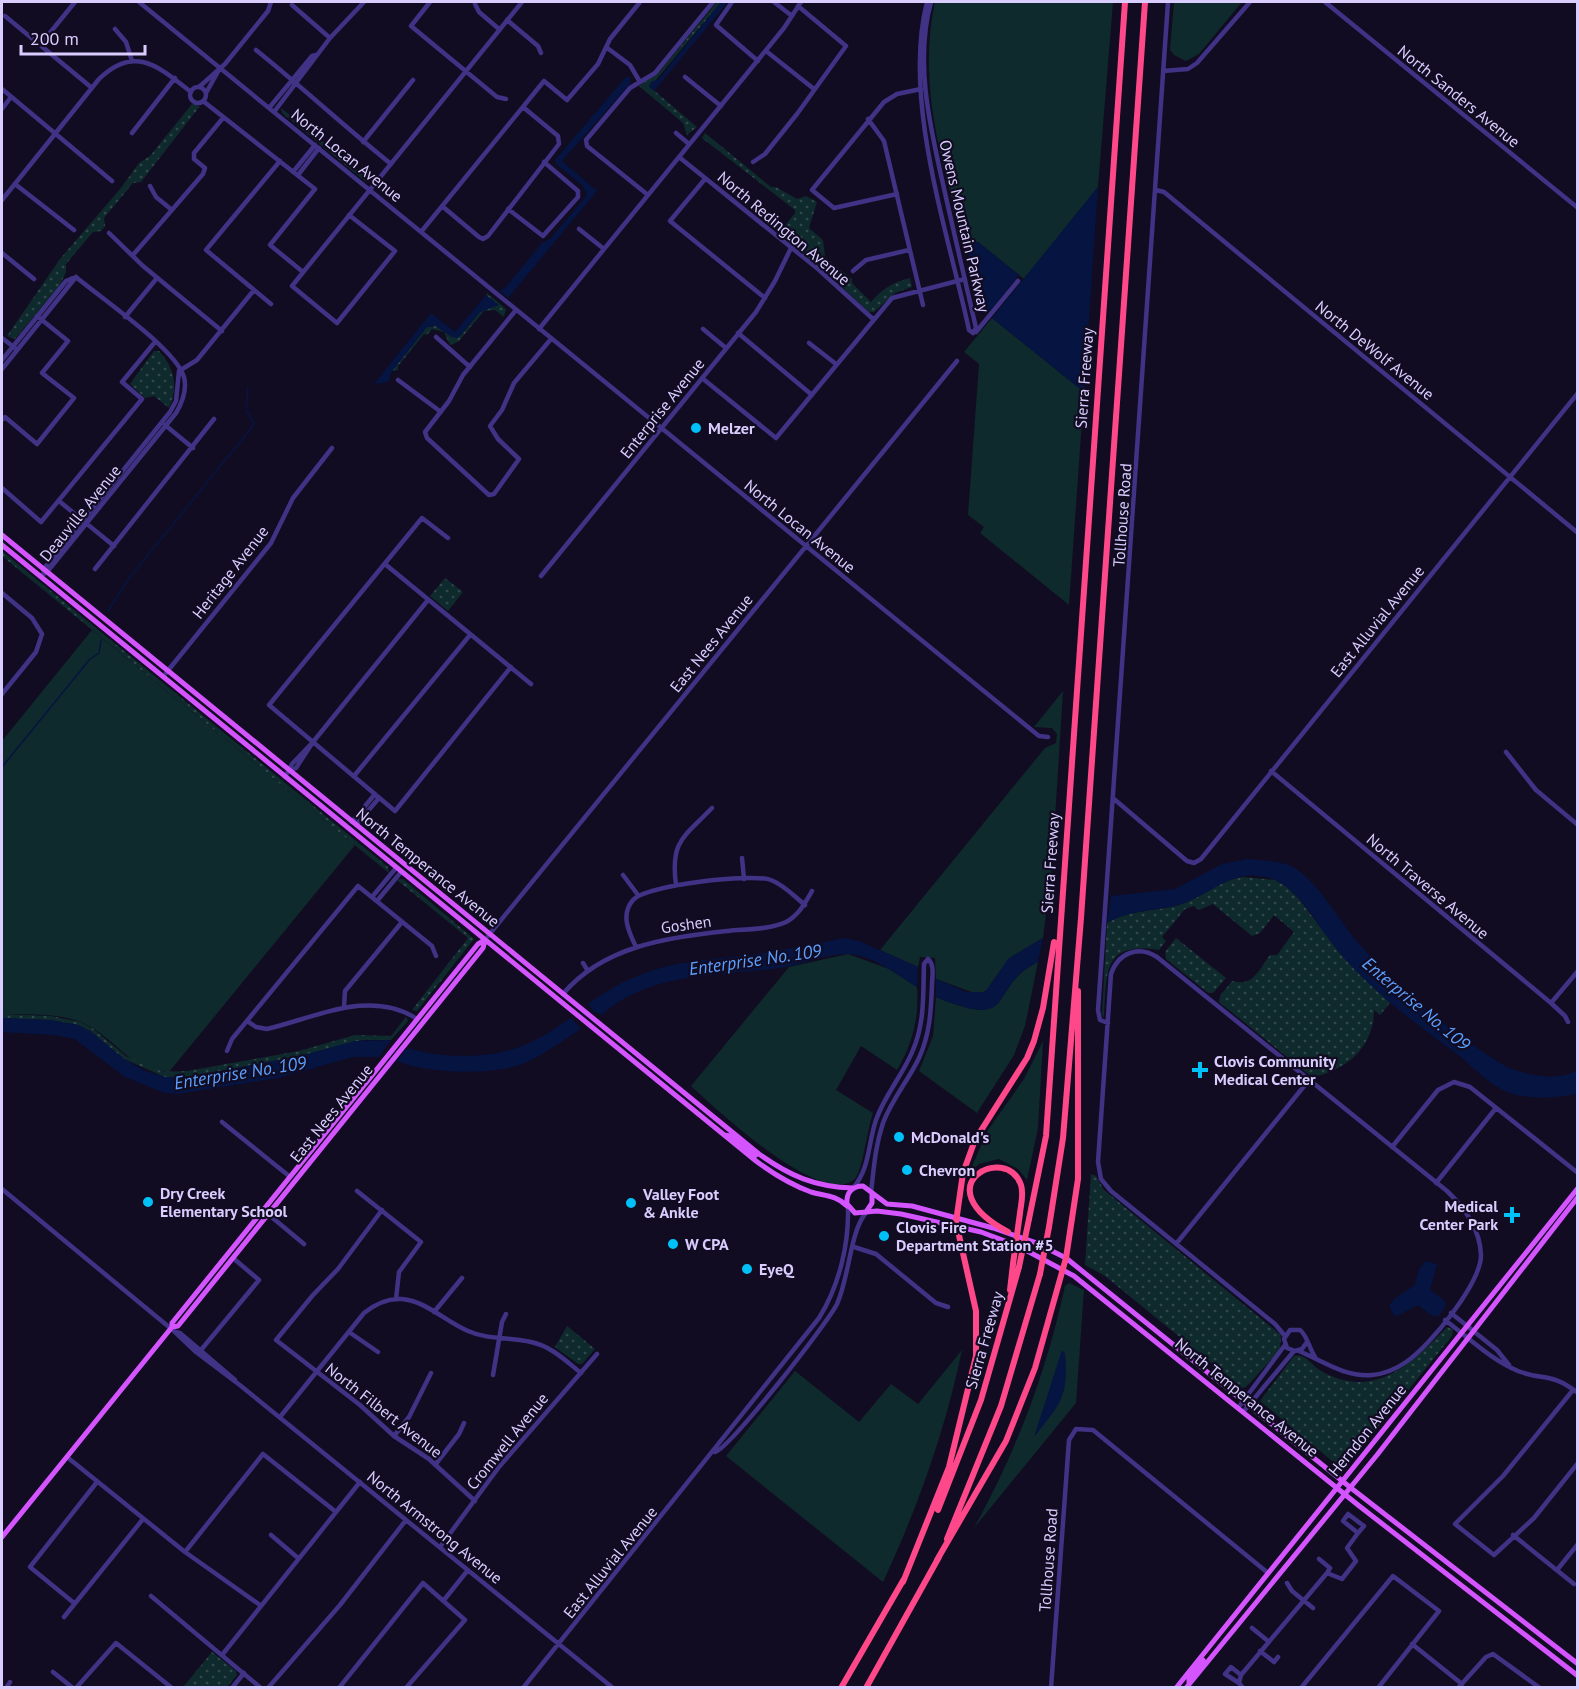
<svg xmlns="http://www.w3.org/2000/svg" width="1579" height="1689" font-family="'PT Sans',sans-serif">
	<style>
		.grass { fill: #0e2a2c }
		.park { fill: url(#park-dots) }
		.water { fill: #051441 }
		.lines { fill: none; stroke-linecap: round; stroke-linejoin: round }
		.stream { stroke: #051441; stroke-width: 1.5 }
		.minor { stroke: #403385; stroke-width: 4.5 }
		.major { stroke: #d454ff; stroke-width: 5 }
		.highway { stroke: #ff4889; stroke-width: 6 }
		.highway-bridge { stroke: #ff4889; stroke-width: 6 }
		.poi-dot { fill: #00c0f8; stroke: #120c22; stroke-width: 2 }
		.labels { text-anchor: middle; stroke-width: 4.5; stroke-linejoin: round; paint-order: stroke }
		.street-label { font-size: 16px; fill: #d9cdff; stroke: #120c22 }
		.poi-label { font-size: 16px; font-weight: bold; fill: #d9cdff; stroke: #120c22; text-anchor: start }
		.water-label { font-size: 18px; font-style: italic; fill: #5b9fff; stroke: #120c22 }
	</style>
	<defs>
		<pattern id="park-dots" width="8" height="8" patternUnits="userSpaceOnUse" patternTransform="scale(1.5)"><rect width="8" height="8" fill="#0e2a2c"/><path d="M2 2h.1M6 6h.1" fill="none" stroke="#30484c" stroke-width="1.8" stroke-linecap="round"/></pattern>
	</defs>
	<rect width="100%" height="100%" fill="#120c22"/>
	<path class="grass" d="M935,2H1113L1098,187L1024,279L978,242L966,245C942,166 917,84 935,2Z
		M1174,2H1242L1199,54L1186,61L1174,55L1170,50Z
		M992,318L1084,392L1069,605L980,533L984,527L968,515L979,364L964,352Z
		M92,630L355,845L169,1072C133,1073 114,1037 85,1024C60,1012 28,1015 2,1014V741Z
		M1063,691L1052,865L1043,938L1011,957L988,990L977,994L936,979L935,958L920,957L918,967L880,950L1045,748L1056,743L1057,734L1052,728L1034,727Z
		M848,954L889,969L917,987C919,1018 913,1043 897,1070L861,1046L836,1090L873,1113C868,1127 862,1172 855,1179C822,1209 715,1108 691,1086L789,967Z
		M1038,962L1025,1026L1014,1055L977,1113L919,1071L933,1036L936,997C1020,1032 986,987 1038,962Z
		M1043,1041L1038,1128L1027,1180L1018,1169L999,1159L979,1164L969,1173L988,1130L1024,1079Z
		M1069,1283L1084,1290L1076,1403L974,1528C1016,1452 1047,1371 1065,1286Z
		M962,1350C945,1431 918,1507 883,1582L726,1456L795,1371L859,1422L891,1384L918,1404Z"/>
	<path class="park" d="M717,2H721L650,87L697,127L687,135L683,123L639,86L660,71Z
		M192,104L200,106L141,182L133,183L104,218L105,226L101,231L93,232L66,264V272L60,285L15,339L7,336L60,259L121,188L139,163L150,156Z
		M281,108L371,181L366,182L282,113Z
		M705,133L771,187H776L797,199L806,196L817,202L809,228L823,240L825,257L852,279V283L871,302C882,289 893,282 910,278L912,287L895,293L874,312H869L825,271L785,239L780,232L795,213V210L702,138Z
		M487,293L506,309L504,317L495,310L484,311L458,342L450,345L444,332L432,329L427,335L424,334L398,366V370L392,371L427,327L436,326L452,337L461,335L480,312L498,305L486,295Z
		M154,351H159C174,367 179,387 169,408L154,396L145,398L130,384Z
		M2,551L388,867L389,873L2,556Z
		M445,578L463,592L448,611L430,596Z
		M1243,877L1275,880L1287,887L1299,899L1342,956L1390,1003L1380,1015L1374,1010C1374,1047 1346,1071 1312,1077L1219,1002L1220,996L1232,981C1253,987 1258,971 1270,955H1277L1294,932L1274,915L1260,933L1252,936L1213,904L1199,910L1194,906L1185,909L1162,937L1166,941L1159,950C1101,941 1107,974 1104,1018L1102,1014L1107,923C1131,909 1154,912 1179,905C1204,897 1215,882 1243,877Z
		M403,879L474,939L417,1011L412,1010L468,938L397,880Z
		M1176,938L1226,978L1213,993L1207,992L1166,959L1165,952Z
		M2,1014L51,1016L80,1022L92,1028L126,1056L163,1072L187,1071L299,1051L355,1035L391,1036L406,1017L408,1021L391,1040H363L300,1056L188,1077H165L124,1059L90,1031L78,1025L50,1020L2,1018Z
		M1091,1174L1096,1176L1104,1190L1281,1335L1280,1350L1246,1387L1242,1388L1105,1276L1085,1265Z
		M567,1326L595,1349L582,1364H578L555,1347Z
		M1447,1327L1453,1329L1452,1336L1346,1467L1338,1466L1260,1401L1294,1356C1306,1353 1311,1365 1321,1371C1375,1401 1411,1364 1447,1327Z
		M212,1652L236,1671L237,1675L227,1687H183Z"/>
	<path class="water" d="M721,2H728L654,91L649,87L651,82L659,79Z
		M626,77H630V84L562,161L597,191L508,298L499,290L505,288L542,243L551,238L587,195L583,186L556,164L555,160Z
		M1098,187L1084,392L992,318Z
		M978,242L1019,275L990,311L981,312L966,245Z
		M486,295L499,305L480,312L458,338L452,337L436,326L427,327L392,371L388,382L374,384L431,313L455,332Z
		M1247,859C1264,861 1285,860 1299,871C1322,888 1341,924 1360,945C1402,991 1454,1036 1507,1067C1529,1076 1555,1081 1577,1071V1094C1556,1098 1531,1100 1510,1093C1492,1087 1476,1070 1462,1058C1418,1025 1373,993 1338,951C1321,931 1300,890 1275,880C1233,864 1212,896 1177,905C1151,912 1132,909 1107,923L1111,896L1175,889L1222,864Z
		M844,938L859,941L918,967L917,987C897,975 873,955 848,954C826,953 806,964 785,967C724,977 650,970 602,1015L594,1012L588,1004C650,960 686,963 757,954C786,950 815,944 844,938Z
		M1043,938L1038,962C986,987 1020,1032 936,997V979L966,992H985L1008,959Z
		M2,1018L50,1020L78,1025L90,1031L124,1059L145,1071L165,1077H188L300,1056L355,1041L391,1040L379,1057H353L278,1078L178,1094L165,1093L125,1077L75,1039L55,1035L2,1032Z
		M571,1018L581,1029C563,1040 545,1054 525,1063C493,1076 429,1074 397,1061L407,1048C443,1059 496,1060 531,1042C545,1036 558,1026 571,1018Z
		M1426,1261L1437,1264L1430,1290L1445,1301V1308L1439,1316H1432L1418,1305L1395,1317L1389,1306L1395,1298L1415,1285L1419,1269Z
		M1062,1350L1065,1353C1069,1397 1060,1404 1034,1437Z"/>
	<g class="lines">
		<path class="stream" d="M108,611L130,577L253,426L254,423L246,410L248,387
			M2,767L90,659L99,653L101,640"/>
		<path class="minor" d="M139,2L1039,736L1048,737
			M430,2L411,26L497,97L506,99
			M732,2L716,25L758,61
			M774,2L792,16
			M927,2C902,100 948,232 969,330L973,333
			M931,2C913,67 933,138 947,202C957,244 966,286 976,328L973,333
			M1325,2L1578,208
			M475,4L479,12L499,29
			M292,5L330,38
			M5,16L92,88
			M507,20L538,46L541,53
			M115,29L126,42L132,61
			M40,45L75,2
			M606,47L630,65L640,82
			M256,50C302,87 345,127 391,164
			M766,51L814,89
			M1163,71L1188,69L1197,63L1250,2
			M685,77L721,106
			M199,87L225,64L268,11L271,2
			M190 95a8 8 0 1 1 16 0a8 8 0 1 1-16 0Z
			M2,89L112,181
			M206,93L220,68
			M203,101L315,189L270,245L303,272
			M269,108L312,56L316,55
			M2,109L11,97
			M274,112L330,38L364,2
			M868,119L884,141L923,305
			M132,133L175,78
			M676,133L689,144
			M363,142L413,80
			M679,157L818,269L873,319
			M753,162L765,154L797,114L846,46L798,6
			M293,172L315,145
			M298,175L319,148
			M705,179L670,221L765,298
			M15,184L74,230
			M150,186L156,197L172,210
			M1156,190L1164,192L1578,533
			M897,194L834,208L812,190L884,102L897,94L921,89
			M648,195L587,146L586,140L630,88L655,73L713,2
			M2,200L99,79C135,44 159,67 191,92
			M442,206L479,237L483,239L488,236L559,144L558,136L523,107
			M508,209L543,236L578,197V191L544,162
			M349,215L395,251L337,323L292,286L522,2
			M579,229L604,249
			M421,232L544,81L567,100L598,64L610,39L640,2
			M109,233L143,266L222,331
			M2,253L34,279
			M133,255L203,174L205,168L194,159V153L223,118
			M853,271L866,260L909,250
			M271,304L206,250L280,161
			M516,310L463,375L449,401L425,432L427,438L489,495L494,494L519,459L498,439L490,426L502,410L514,383L551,339
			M125,317L157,278
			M539,329L784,28L801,2
			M703,329L726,348
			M976,332L1018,281
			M738,333L812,395
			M436,337L470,367
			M2,338L15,348
			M809,343L836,364
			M2,360L66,281L73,278
			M2,369L76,277
			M179,371L197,360L254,290
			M702,378L776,438L892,298L965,279
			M398,380L441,412
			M2,420L5,417L37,444L74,398L42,373L68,341L37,316
			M165,425L193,448
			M2,488L41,522L142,399L122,382L155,342
			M59,501L114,546
			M448,538L422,518L269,705L395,811L511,667
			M385,564L531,684
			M95,569L214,419
			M43,570L170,412L176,401L179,371
			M40,576L47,572L176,413C182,403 187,389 184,377C175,348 102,299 76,277
			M541,576L756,312L775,281L791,248
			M2,593L32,618L42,634
			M166,673L271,543L293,498L332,448
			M2,694L36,652L42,634
			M1506,752L1536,790L1578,825
			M289,771L296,768L313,742
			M1271,771L1551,1003L1565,1016L1568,1022
			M354,776L470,635
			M285,777L292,764L313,742L428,600
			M1114,799L1187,861L1194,863L1201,859L1578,393
			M352,822L375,794
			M356,825L379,798
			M742,858L744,879
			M623,875L638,895
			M676,885C670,841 684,837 712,808
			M372,897L396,868
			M377,901L401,872
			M488,936L957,361
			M636,947C629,932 620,915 633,900C645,885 753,873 771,880C784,885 794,896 805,905
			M583,963L588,971
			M563,994C603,946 669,937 727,931C746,929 768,930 786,922C799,915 805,903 812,891
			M1551,1003L1578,971
			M344,1007L345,991L402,922
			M247,1021L256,1027L267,1029C314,1018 371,988 417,1019
			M1108,1023L1100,1020L1098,1010L1168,2
			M227,1051L232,1039L358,886L432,946L436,956
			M222,1122L289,1176
			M1392,1147L1438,1090L1454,1082L1470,1087L1578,1173
			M1436,1183L1496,1108
			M853,1188C870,1169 868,1143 876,1120C885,1094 903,1075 913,1050C925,1022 923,994 924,964L928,959C935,965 932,977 932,985C931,1011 930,1034 919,1058C908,1081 892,1099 883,1123C875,1147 874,1168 871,1192
			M2,1189L175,1332L196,1352L241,1386L613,1688
			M357,1191L421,1242L399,1272L396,1299
			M382,1210L338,1269L313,1295L276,1340L360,1405L394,1436L429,1459L475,1501
			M268,1214L304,1244
			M1176,1244L1309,1080
			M854,1247L876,1254L936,1303L948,1307
			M434,1312L462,1278
			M1451,1313L1497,1350L1509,1365
			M1445,1320C1469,1338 1490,1359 1518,1371C1544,1381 1551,1372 1578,1393
			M175,1332L180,1333L235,1380
			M349,1332L378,1352
			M1285,1336L1275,1324L1111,1191L1101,1179L1098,1162L1111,974C1118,953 1138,945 1157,957L1447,1191C1465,1208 1480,1229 1481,1255C1481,1283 1430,1346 1406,1362C1396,1369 1384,1374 1372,1375C1344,1377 1323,1361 1299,1351
			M1307,1342L1302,1349L1295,1351L1287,1348L1284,1339L1290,1330H1300C1307,1335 1309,1348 1315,1357
			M201,1350L259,1280L233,1258
			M493,1375L502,1322L506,1314
			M1573,1390L1503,1476L1455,1524L1494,1555L1534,1518L1578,1463
			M1238,1408L1285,1345
			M1243,1412L1294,1351
			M280,1417L364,1313C375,1304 388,1298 402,1299C426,1301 446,1322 468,1331C488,1340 510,1337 531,1342C551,1346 566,1361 581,1373
			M394,1436L409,1417L431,1373
			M715,1452C730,1448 827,1324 837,1304C849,1278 850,1233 865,1214
			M67,1457L185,1552L260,1605
			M435,1465L459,1434L464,1423
			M1348,1514L1364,1526L1358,1533L1343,1521Z
			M271,1535L298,1558
			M1513,1535L1574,1584
			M440,1547L499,1467L597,1354
			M185,1552L263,1454L336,1512
			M1319,1559L1330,1568L1327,1573
			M1557,1570L1578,1544
			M1287,1583L1292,1591L1313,1608
			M151,1596L261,1688
			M444,1600L468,1570
			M74,1603L30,1567L97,1482
			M64,1617L143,1519
			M1252,1628L1268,1641
			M1412,1644L1462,1684
			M1260,1651L1274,1662L1278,1657
			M222,1655L360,1482
			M53,1672L73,1688
			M1239,1683L1225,1674L1231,1667L1241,1675
			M6,1688L10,1682
			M76,1688L116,1643L172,1688
			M232,1688L244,1673
			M268,1688L340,1605L406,1520
			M339,1688L423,1583L465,1620L406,1688
			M523,1688L819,1318C839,1286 849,1245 848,1207
			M1051,1688L1069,1440L1076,1429L1093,1430L1268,1573
			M1243,1688L1239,1683L1241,1675L1327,1573L1342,1579L1356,1561L1347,1548L1358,1533
			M1301,1688L1393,1576L1439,1611L1378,1688
			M1458,1688L1486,1657L1493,1654L1540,1688"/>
		<path class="major" d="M2,535L759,1154C790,1176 815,1187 853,1188
			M2,545L756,1161C772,1173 792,1185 811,1192C825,1196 836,1195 847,1206
			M724,1135L731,1136L756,1155
			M866,1212L872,1203V1194
			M172,1327L178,1326L483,948L485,941
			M2,1537L172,1327V1323L478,944L485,940
			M1578,1664L1351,1488L1066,1258L1034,1242L993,1228L912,1206L887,1204L863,1186C852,1186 846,1193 847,1204L855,1213L877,1211L901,1214L981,1232L1018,1246L1074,1276L1358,1505L1578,1676
			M1189,1684V1678L1203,1660
			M1176,1688L1578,1188
			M1186,1688L1377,1455L1578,1197"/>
		<path class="highway" d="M1029,1219L1046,1136L1125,2
			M1049,1227L1063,1138L1081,918L1145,2
			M1008,1232C922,1186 1006,1142 1021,1185C1024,1194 1021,1204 1020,1213
			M1010,1290L1013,1264
			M938,1510L981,1400L1019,1267
			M947,1539L1001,1406L1040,1274
			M937,1560L1006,1441L1035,1368L1066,1258L1078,1179V991
			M903,1582L949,1467L976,1356V1311L956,1222L963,1173L975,1140L1027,1058L1034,1041L1043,1008L1054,942
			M841,1688L904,1579
			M866,1688L939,1557"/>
		<path class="highway-bridge" d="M1013,1264L1020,1213
			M1019,1267L1029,1219
			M1040,1274L1049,1227"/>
	</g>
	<g class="poi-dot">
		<circle cx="696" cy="428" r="6"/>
		<path d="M1197 1061h6v6h6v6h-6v6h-6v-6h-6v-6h6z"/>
		<circle cx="899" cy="1137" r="6"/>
		<circle cx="907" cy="1170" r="6"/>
		<circle cx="148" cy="1202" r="6"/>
		<circle cx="631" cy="1203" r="6"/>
		<path d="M1509 1206h6v6h6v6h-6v6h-6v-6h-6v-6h6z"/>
		<circle cx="884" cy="1236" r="6"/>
		<circle cx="673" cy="1244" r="6"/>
		<circle cx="747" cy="1269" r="6"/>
	</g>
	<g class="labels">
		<g class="street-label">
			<text transform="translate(1459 96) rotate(39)" y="6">North Sanders Avenue</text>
			<text transform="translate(347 155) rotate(39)" y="6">North Locan Avenue</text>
			<text transform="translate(965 226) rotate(77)" y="6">Owens Mountain Parkway</text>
			<text transform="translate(784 228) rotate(40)" y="6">North Redington Avenue</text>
			<text transform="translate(1375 350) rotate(39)" y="6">North DeWolf Avenue</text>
			<text transform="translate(1084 378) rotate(-86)" y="6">Sierra Freeway</text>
			<text transform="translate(662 408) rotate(-51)" y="6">Enterprise Avenue</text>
			<text transform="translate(80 513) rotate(-51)" y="6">Deauville Avenue</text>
			<text transform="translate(1122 515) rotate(-86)" y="6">Tollhouse Road</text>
			<text transform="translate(800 526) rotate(39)" y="6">North Locan Avenue</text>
			<text transform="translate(230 572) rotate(-52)" y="6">Heritage Avenue</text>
			<text transform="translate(1377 621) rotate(-51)" y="6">East Alluvial Avenue</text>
			<text transform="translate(711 643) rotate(-51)" y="6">East Nees Avenue</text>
			<text transform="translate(1050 863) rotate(-86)" y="6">Sierra Freeway</text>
			<text transform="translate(428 867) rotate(39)" y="6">North Temperance Avenue</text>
			<text transform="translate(1428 886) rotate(40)" y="6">North Traverse Avenue</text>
			<text transform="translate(686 924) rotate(-8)" y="6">Goshen</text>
			<text transform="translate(331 1113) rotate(-51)" y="6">East Nees Avenue</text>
			<text transform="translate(984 1340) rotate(-74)" y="6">Sierra Freeway</text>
			<text transform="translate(1247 1397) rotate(39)" y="6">North Temperance Avenue</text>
			<text transform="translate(384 1410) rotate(38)" y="6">North Filbert Avenue</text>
			<text transform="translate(1367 1430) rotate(-51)" y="6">Herndon Avenue</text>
			<text transform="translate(507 1441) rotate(-51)" y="6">Cromwell Avenue</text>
			<text transform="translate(435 1527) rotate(39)" y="6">North Armstrong Avenue</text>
			<text transform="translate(1048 1560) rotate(-86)" y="6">Tollhouse Road</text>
			<text transform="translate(610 1562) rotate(-51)" y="6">East Alluvial Avenue</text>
		</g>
		<g class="poi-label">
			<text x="708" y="434">Melzer</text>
			<text x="1214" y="1067">Clovis Community<tspan x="1214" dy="18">Medical Center</tspan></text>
			<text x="911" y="1143">McDonald's</text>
			<text x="919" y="1176">Chevron</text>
			<text x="160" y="1199">Dry Creek<tspan x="160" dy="18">Elementary School</tspan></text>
			<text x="643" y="1200">Valley Foot<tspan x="643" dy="18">&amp; Ankle</tspan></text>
			<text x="1498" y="1212" text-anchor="end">Medical<tspan x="1498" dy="18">Center Park</tspan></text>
			<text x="896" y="1233">Clovis Fire<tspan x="896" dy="18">Department Station #5</tspan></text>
			<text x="685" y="1250">W CPA</text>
			<text x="759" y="1275">EyeQ</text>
		</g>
		<g class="water-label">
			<text transform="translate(755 960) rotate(-8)" y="6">Enterprise No. 109</text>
			<text transform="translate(1416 1004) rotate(40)" y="6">Enterprise No. 109</text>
			<text transform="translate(240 1073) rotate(-9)" y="6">Enterprise No. 109</text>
		</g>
	</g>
	<rect width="1579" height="1689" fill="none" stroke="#d9cdff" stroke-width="6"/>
	<path d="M21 45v9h124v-9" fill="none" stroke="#d9cdff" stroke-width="3"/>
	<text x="30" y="45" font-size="18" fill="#d9cdff" stroke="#120c22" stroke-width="4.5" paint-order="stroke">200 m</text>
</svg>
